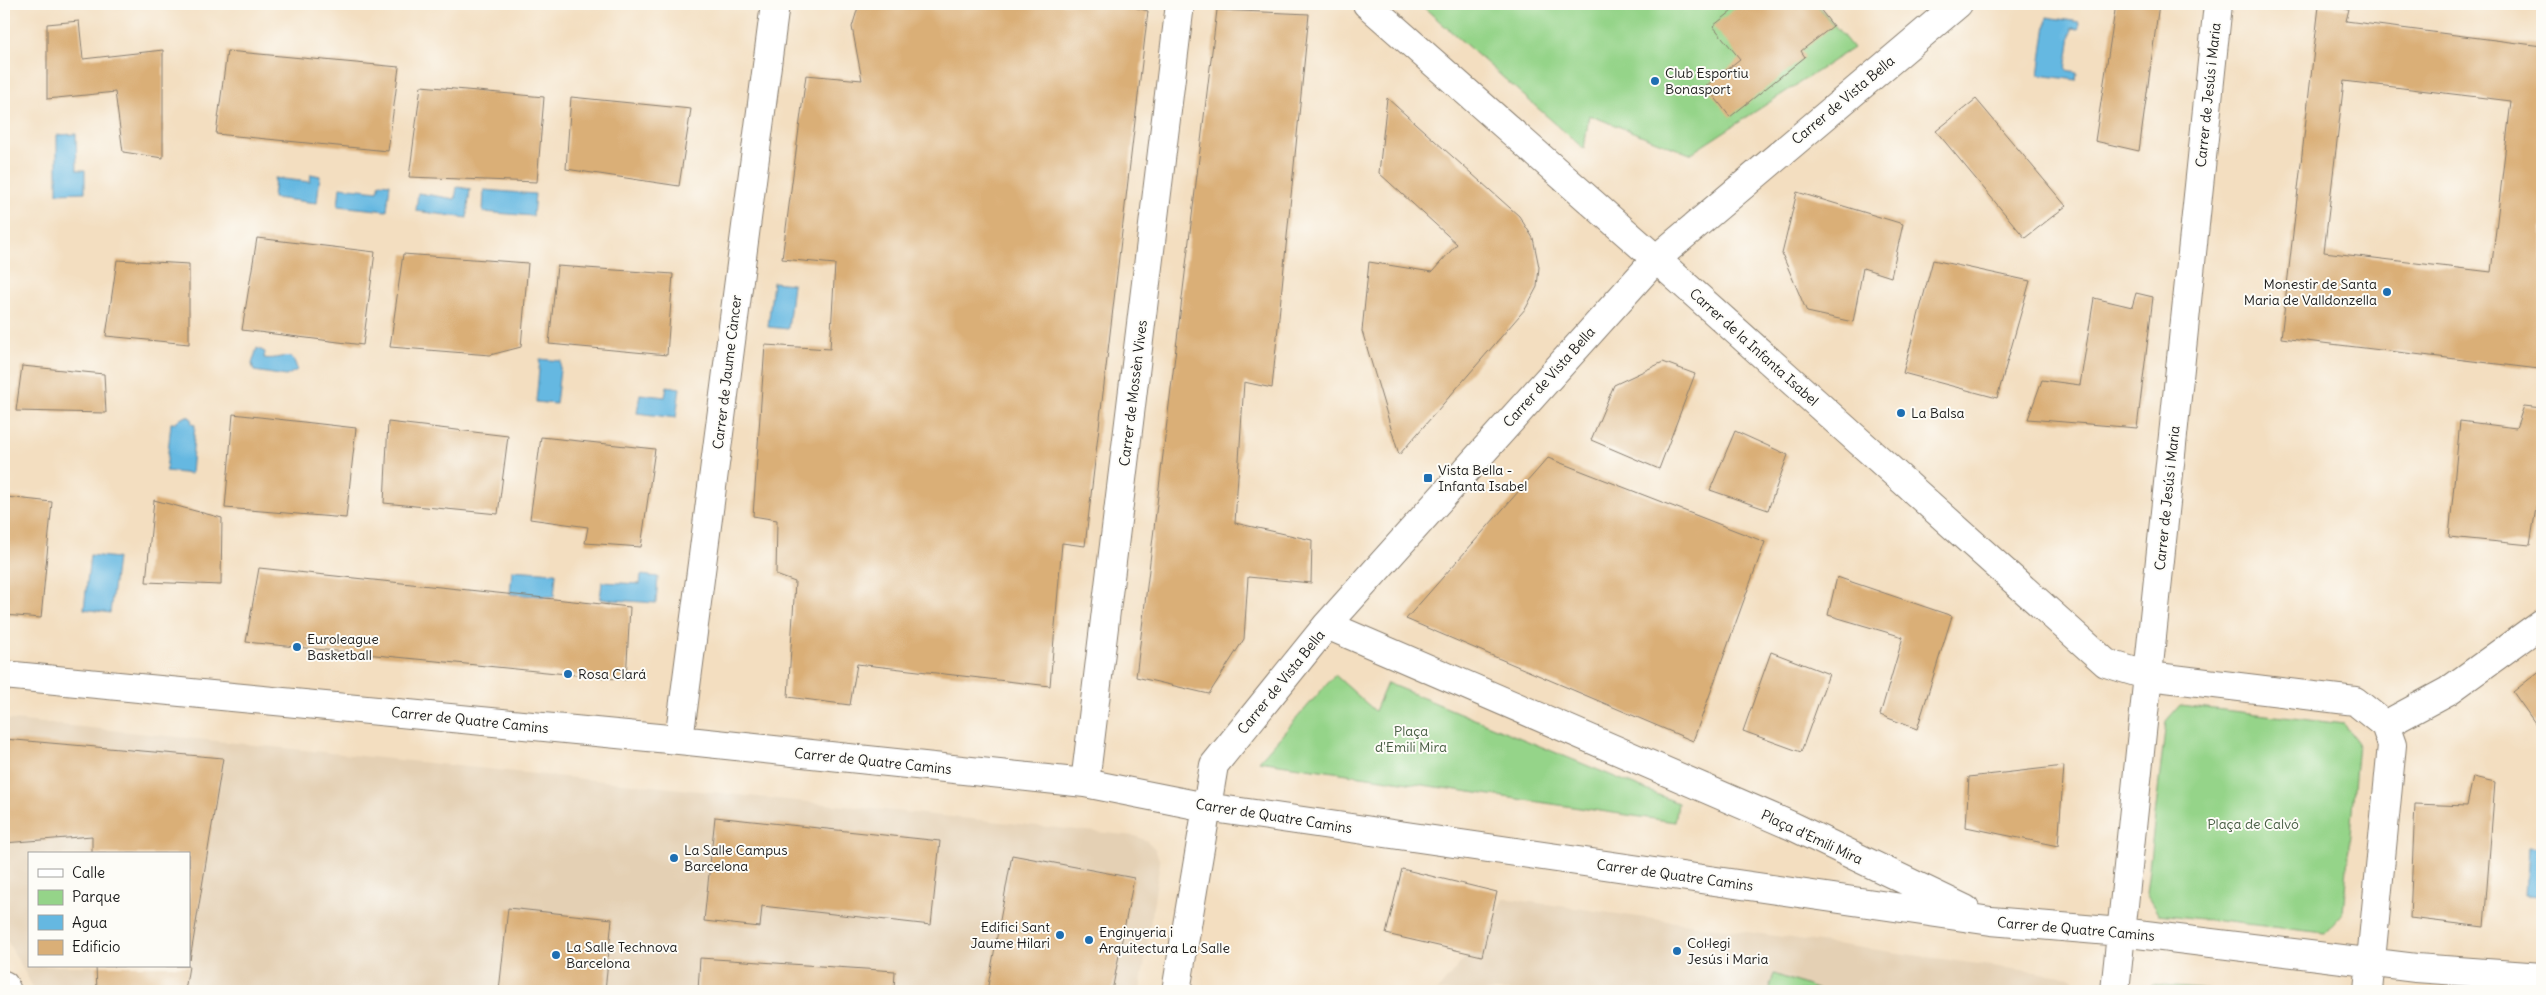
<svg xmlns="http://www.w3.org/2000/svg" width="2546" height="995" font-family="Delius,sans-serif">
	<style>
		.built { fill: #e4d0b4; fill-rule: evenodd }
		.green { fill: #95d489; stroke: #587852 }
		.water { fill: #65b8e1; stroke: #406a7e }
		.building { fill: #daaf77; fill-rule: evenodd }
		.lines { fill: none; stroke-linecap: round; stroke-linejoin: round }
		.minor-casing { stroke: #887d6e; stroke-width: 30 }
		.minor { stroke: #fff; stroke-width: 28 }
		.poi-dot { fill: #1f6fb2; stroke: #fdfcf7; stroke-width: 2 }
		.labels { text-anchor: middle; stroke-width: 4; stroke-linejoin: round; paint-order: stroke }
		.poi-label { font-size: 14px; fill: #1c1c1c; stroke: #fdfcf7; text-anchor: start }
		.street-label { font-size: 14px; fill: #1c1c1c; stroke: #fdfcf7 }
		.park-label { font-size: 14px; fill: #465c42; stroke: #fdfcf7 }
	</style>
	<rect width="100%" height="100%" fill="#fdfcf7"/>
	<filter id="ink" filterUnits="userSpaceOnUse"><feTurbulence type="fractalNoise" baseFrequency=".02" numOctaves="2"/><feDisplacementMap in="SourceGraphic" scale="10" xChannelSelector="R" yChannelSelector="G"/><feConvolveMatrix kernelMatrix="1 2 1 2 8 2 1 2 1" color-interpolation-filters="sRGB"/></filter>
	<filter id="wash" filterUnits="userSpaceOnUse"><feTurbulence type="fractalNoise" baseFrequency=".0096" numOctaves="4" result="noise"/><feDisplacementMap in="SourceGraphic" scale="20" xChannelSelector="R" yChannelSelector="G"/><feGaussianBlur stdDeviation="1.12" result="paint"/><feColorMatrix in="noise" values="0 0 0 0 0 0 0 0 0 0 0 0 0 0 0 0 0 1.4 0 .05"/><feComposite in="paint" operator="in"/></filter>
	<g filter="url(#wash)">
		<rect width="100%" height="100%" fill="#f3dec0"/>
		<path class="built" d="M4,719L1135,836L1147,841L1155,849L1160,862L1140,991H35L4,935ZM29,854H189V966H29Z
			M1503,898L2071,977L2082,991H1437L1493,925Z"/>
		<path class="green" d="M1420,4H1817L1853,48L1690,154L1589,115L1584,149Z
			M1335,675L1375,711L1387,683L1678,803L1675,822L1259,761Z
			M2180,705L2344,724L2358,743L2343,913L2325,933L2158,914L2146,894L2166,721Z
			M1774,974L1822,991H1768Z
			M2152,985L2219,991H2151Z"/>
		<path class="water" d="M2047,17L2080,22L2079,29L2072,28L2066,70L2077,72L2076,80L2039,75Z
			M76,134L77,170H85V192L57,193V135Z
			M311,174L320,176L317,203L273,198L275,178L310,182Z
			M380,183L390,184L387,211L338,206L340,187L378,191Z
			M457,187L470,189L467,218L416,211L418,193L455,199Z
			M484,190L535,194L533,216L483,212Z
			M773,282L793,284L788,329L768,327Z
			M257,348L265,352L264,358C280,361 293,347 297,370L286,376L254,371L252,364Z
			M540,359L561,361L556,404L536,402Z
			M667,386L680,388L676,418L637,413L640,394L665,397Z
			M187,416L191,418L192,424L195,425L191,474L166,471L171,423H176L178,420Z
			M90,555L117,558L110,613L84,609Z
			M512,570L556,573L554,597L510,594Z
			M641,575L658,577L656,603L600,599L602,582L640,584Z
			M2529,847L2542,848V896L2526,895Z"/>
		<g id="blocks">
			<path class="building" d="M859,4H1122L1148,11L1085,546L1062,543L1050,686L857,664L850,705L788,697L795,582L776,575L777,520L753,516L765,345L830,349L835,264L782,259L806,75L862,80L852,27Z
				M1741,4H1816L1833,26L1801,51L1805,57L1730,117L1706,86L1740,59L1713,26Z
				M2116,4H2159L2139,151L2095,141Z
				M2319,6L2349,9L2346,21L2542,46V322L2539,369L2281,338ZM2344,81L2511,101L2491,272L2324,252Z
				M1217,10L1309,14L1272,388L1244,382L1235,523L1312,540L1311,583L1248,577L1244,639L1209,694L1136,677Z
				M79,21L83,59L163,50V158L123,152L115,92L47,99V24Z
				M227,51L399,67L388,151L216,134Z
				M421,86L544,97L537,182L409,177Z
				M571,97L691,109L679,186L566,169Z
				M1387,98L1519,216L1533,238L1539,267L1537,287L1526,308L1399,455L1362,331L1369,262L1432,272L1457,244L1379,173Z
				M1976,99L2066,206L2025,238L1936,131Z
				M1797,192L1903,224L1891,277L1863,268L1853,322L1807,312L1782,254Z
				M257,238L375,252L363,345L242,330Z
				M403,254L528,263L521,347L490,355L390,347Z
				M117,260L189,264V344L106,336Z
				M1933,260L2030,281L1997,398L1903,373Z
				M557,266L673,274L667,355L549,344Z
				M2136,293L2153,297L2137,428L2028,419L2042,380L2080,385L2094,298L2132,307Z
				M1663,362L1695,374L1659,469L1591,440L1614,385Z
				M22,366L104,374L106,413L16,411Z
				M2524,406L2542,408V471L2530,545L2449,537L2460,421L2516,428Z
				M233,414L356,428L346,518L225,508Z
				M388,422L508,436L498,514L384,503Z
				M1735,431L1788,455L1768,510L1710,490Z
				M541,437L655,449L641,547L585,543L588,527L530,519Z
				M1548,458L1765,542L1693,741L1406,619Z
				M6,497L52,502L41,618L4,615Z
				M154,500L222,518L221,585L146,582Z
				M259,568L630,607L626,680L246,642Z
				M1837,577L1952,616L1917,729L1880,715L1903,637L1828,615Z
				M1771,652L1829,674L1801,752L1743,731Z
				M2542,669V733L2513,692Z
				M4,739L223,758L190,960L189,854H92V836L4,843Z
				M2064,766L2058,846L1966,827L1969,777Z
				M2473,777L2495,782L2484,927L2410,918L2415,804L2467,806Z
				M715,817L940,841L931,925L762,906L760,927L704,921Z
				M1012,855L1134,878L1112,991H987Z
				M1402,869L1497,892L1482,956L1386,934Z
				M508,908L612,919L605,991H499Z
				M700,958L895,971L894,991H698Z
				M96,966H189L185,991H97Z"/>
		</g>
	</g>
	<g filter="url(#ink)">
		<use href="#blocks" fill-opacity="0" stroke="#887d6e" stroke-width="1"/>
		<g class="lines">
			<defs>
				<path id="minor" d="M1367,4L1656,259L2106,663L2149,676L2355,701L2385,725L2392,745L2368,991
					M1327,625L1792,826L1965,909
					M4,675L679,740L1085,783L1206,807L1991,921L2121,932L2416,968L2542,977
					M2385,725L2448,691L2542,623
					M679,740L775,4
					M1085,783L1180,4
					M4,985L7,991
					M1176,991L1214,765L1327,625L1656,259L1958,4
					M2115,991L2218,4"/>
			</defs>
			<use href="#minor" class="minor-casing"/>
			<use href="#minor" class="minor"/>
		</g>
	</g>
	<g class="poi-dot">
		<circle cx="1655" cy="81" r="5"/>
		<circle cx="2387" cy="292" r="5"/>
		<circle cx="1901" cy="413" r="5"/>
		<rect x="1423" y="473" width="10" height="10" rx="2.5"/>
		<circle cx="297" cy="647" r="5"/>
		<circle cx="568" cy="674" r="5"/>
		<circle cx="674" cy="858" r="5"/>
		<circle cx="1060" cy="935" r="5"/>
		<circle cx="1089" cy="940" r="5"/>
		<circle cx="1677" cy="951" r="5"/>
		<circle cx="556" cy="955" r="5"/>
	</g>
	<g class="labels">
		<g class="poi-label">
			<text x="1665" y="78">Club Esportiu<tspan x="1665" dy="16">Bonasport</tspan></text>
			<text x="2377" y="289" text-anchor="end">Monestir de Santa<tspan x="2377" dy="16">Maria de Valldonzella</tspan></text>
			<text x="1911" y="418">La Balsa</text>
			<text x="1438" y="475">Vista Bella -<tspan x="1438" dy="16">Infanta Isabel</tspan></text>
			<text x="307" y="644">Euroleague<tspan x="307" dy="16">Basketball</tspan></text>
			<text x="578" y="679">Rosa Clará</text>
			<text x="684" y="855">La Salle Campus<tspan x="684" dy="16">Barcelona</tspan></text>
			<text x="1050" y="932" text-anchor="end">Edifici Sant<tspan x="1050" dy="16">Jaume Hilari</tspan></text>
			<text x="1099" y="937">Enginyeria i<tspan x="1099" dy="16">Arquitectura La Salle</tspan></text>
			<text x="1687" y="948">Col·legi<tspan x="1687" dy="16">Jesús i Maria</tspan></text>
			<text x="566" y="952">La Salle Technova<tspan x="566" dy="16">Barcelona</tspan></text>
		</g>
		<g class="street-label">
			<text transform="translate(2208 95) rotate(-84)" y="5">Carrer de Jesús i Maria</text>
			<text transform="translate(1843 100) rotate(-40)" y="5">Carrer de Vista Bella</text>
			<text transform="translate(1754 347) rotate(42)" y="5">Carrer de la Infanta Isabel</text>
			<text transform="translate(727 372) rotate(-83)" y="5">Carrer de Jaume Càncer</text>
			<text transform="translate(1549 377) rotate(-48)" y="5">Carrer de Vista Bella</text>
			<text transform="translate(1133 393) rotate(-83)" y="5">Carrer de Mossèn Vives</text>
			<text transform="translate(2167 498) rotate(-84)" y="5">Carrer de Jesús i Maria</text>
			<text transform="translate(1281 682) rotate(-51)" y="5">Carrer de Vista Bella</text>
			<text transform="translate(470 720) rotate(6)" y="5">Carrer de Quatre Camins</text>
			<text transform="translate(873 761) rotate(6)" y="5">Carrer de Quatre Camins</text>
			<text transform="translate(1274 816) rotate(9)" y="5">Carrer de Quatre Camins</text>
			<text transform="translate(1812 837) rotate(25)" y="5">Plaça d'Emili Mira</text>
			<text transform="translate(1675 875) rotate(8)" y="5">Carrer de Quatre Camins</text>
			<text transform="translate(2076 929) rotate(5)" y="5">Carrer de Quatre Camins</text>
		</g>
		<g class="park-label">
			<text x="1411" y="736">Plaça<tspan x="1411" dy="16">d'Emili Mira</tspan></text>
			<text x="2253" y="829">Plaça de Calvó</text>
		</g>
	</g>
	<rect width="2546" height="995" fill="none" stroke="#fdfcf7" stroke-width="20"/>
	<rect x="28" y="852" width="162" height="115" fill="#fdfcf7" stroke="#a3a29f"/>
	<rect x="38" y="869" width="25" height="8" fill="#ffffff" stroke="#a3a29f"/>
	<text x="72" y="878" font-size="15" fill="#1c1c1c">Calle</text>
	<rect x="38" y="890" width="25" height="15" fill="#95d489" stroke="#a3a29f"/>
	<text x="72" y="902" font-size="15" fill="#1c1c1c">Parque</text>
	<rect x="38" y="915" width="25" height="15" fill="#65b8e1" stroke="#a3a29f"/>
	<text x="72" y="928" font-size="15" fill="#1c1c1c">Agua</text>
	<rect x="38" y="940" width="25" height="15" fill="#daaf77" stroke="#a3a29f"/>
	<text x="72" y="952" font-size="15" fill="#1c1c1c">Edificio</text>
</svg>
